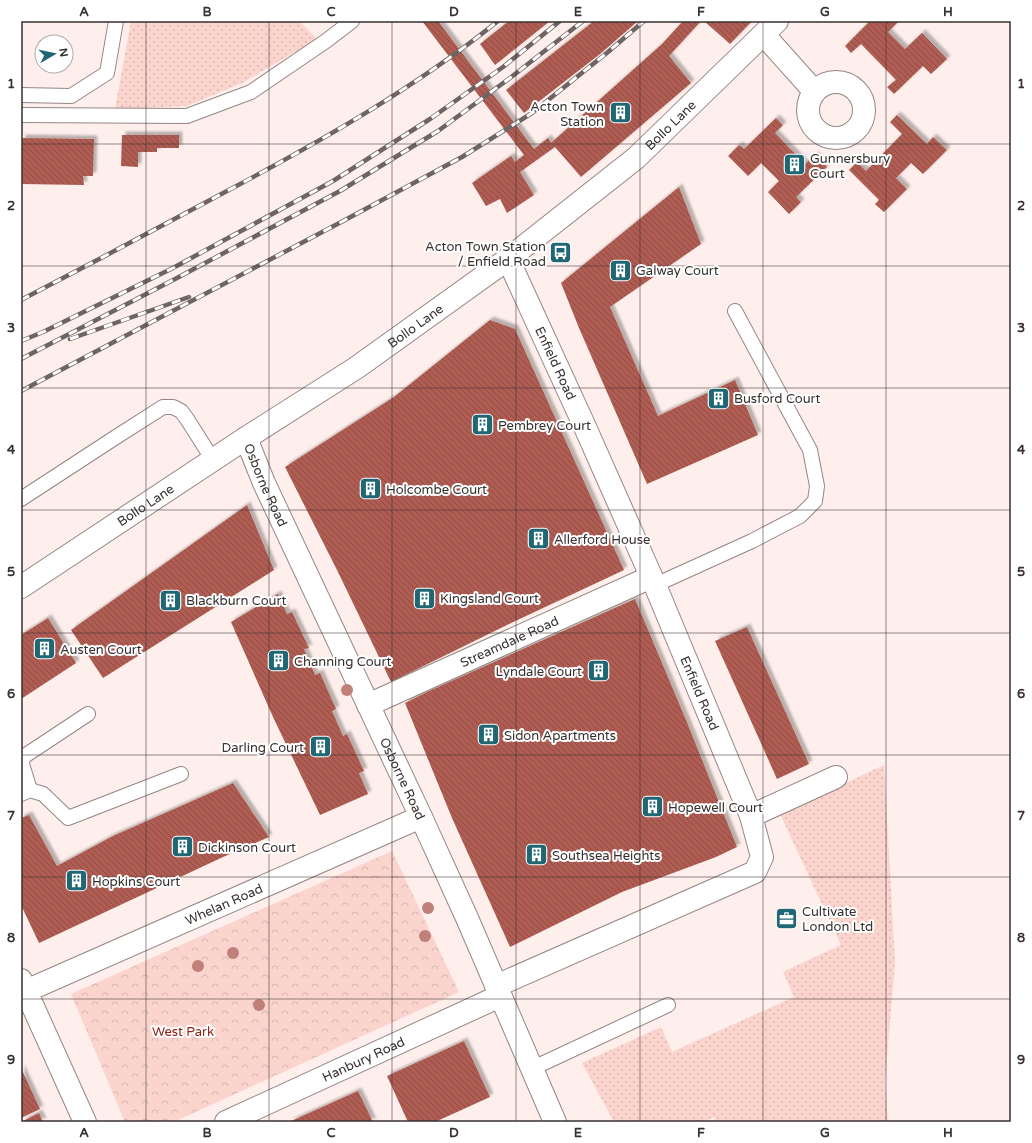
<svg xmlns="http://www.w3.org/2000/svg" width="1032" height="1143" font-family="'Varela Round',sans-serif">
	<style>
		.park { fill: url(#park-crowns) }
		.garden { fill: url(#garden-dots) }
		.building { fill: url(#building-back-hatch); filter: url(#shadow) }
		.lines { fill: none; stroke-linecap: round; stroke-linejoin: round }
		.service-casing { stroke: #948684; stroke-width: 16 }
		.minor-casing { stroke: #948684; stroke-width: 24 }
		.tertiary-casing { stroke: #948684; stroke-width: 24 }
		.service { stroke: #fff; stroke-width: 14 }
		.minor { stroke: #fff; stroke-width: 22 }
		.tertiary { stroke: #fff; stroke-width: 22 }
		.rail-casing { stroke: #6d6463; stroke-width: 4.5 }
		.rail { stroke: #fff; stroke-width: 3; stroke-dasharray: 9; stroke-linecap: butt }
		.tree { fill: #bf807a }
		.grid { fill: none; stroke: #36302f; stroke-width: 1; stroke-opacity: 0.55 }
		.labels { text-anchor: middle; stroke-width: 4; stroke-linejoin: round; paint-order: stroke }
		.poi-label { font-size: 13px; fill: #36302f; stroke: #fff; text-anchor: start }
		.street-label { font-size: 13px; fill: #36302f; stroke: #fff }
		.park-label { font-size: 13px; fill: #8b251c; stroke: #fff }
		.neatline { fill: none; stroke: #36302f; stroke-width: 1.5 }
		.grid-label { font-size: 13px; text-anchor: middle; font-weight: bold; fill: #36302f }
	</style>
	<defs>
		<pattern id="park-crowns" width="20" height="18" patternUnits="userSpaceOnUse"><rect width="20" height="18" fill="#fbd4ce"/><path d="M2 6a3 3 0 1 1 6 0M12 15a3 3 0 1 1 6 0" fill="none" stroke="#d8b6b1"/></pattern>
		<pattern id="garden-dots" width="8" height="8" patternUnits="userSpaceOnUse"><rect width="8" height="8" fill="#fbd4ce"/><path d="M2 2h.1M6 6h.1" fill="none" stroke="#d8b6b1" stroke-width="1.8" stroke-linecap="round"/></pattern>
		<pattern id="building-back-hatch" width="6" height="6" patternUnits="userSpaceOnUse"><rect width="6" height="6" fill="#af5d52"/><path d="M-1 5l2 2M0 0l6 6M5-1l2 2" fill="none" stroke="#8f4d44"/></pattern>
		<filter id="shadow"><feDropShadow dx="3.5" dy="-3.5" stdDeviation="1" flood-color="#0004"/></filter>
	</defs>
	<rect width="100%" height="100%" fill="#feefec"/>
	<path class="park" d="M392,851L459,992L174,1122H125L71,994Z"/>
	<path class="garden" d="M131,21H299L317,39L242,83L187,106L115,109Z
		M884,765L895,962L885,1081L888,1122H717L714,1117L704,1122H614L582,1063L661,1027L672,1052L794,997L783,972L841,945L780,814Z"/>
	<path class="building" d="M422,21H438L534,149L548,138L551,143L662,44L683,21H701L669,56L691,83L581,177L555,147L520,172L534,195L507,213L500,199L486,206L472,183L511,156L515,162L524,155Z
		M509,21H550L495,65L480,44Z
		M594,21H638L600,54L524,113L506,90Z
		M704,21H752L730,44Z
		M870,21H899L888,32L905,49L922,33L947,59L931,74L923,66L894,94L887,87L896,80L861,44L851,53L845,46Z
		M897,115L927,144L933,137L947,150L923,174L911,163L896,178L907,189L884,212L875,204L879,200L849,170L857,162L866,171L902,134L890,122Z
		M776,118L783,125L775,133L805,164L815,155L827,167L796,197L801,202L789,214L768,192L779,181L761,163L748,176L728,156L739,145L744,149Z
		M122,135H179V148H157V152H138V167L121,166Z
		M22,138L94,139L93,176H83L84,185L21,184Z
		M679,187L701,244L610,307L658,416L735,380L758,435L647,484L579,328L561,283Z
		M490,320L515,329L624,570L509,624L391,682L338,572L285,467L394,397Z
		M247,505L274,570L103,678L71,630Z
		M278,594L287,614L292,612L309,648L304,649L315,675L320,673L336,709L332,711L343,736L347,734L358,758L364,771L359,773L368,794L320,815L273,717L231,622Z
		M635,599L686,720L737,847L716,857L622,892L510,947L452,818L405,703L427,692Z
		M48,618L76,663L21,699V635Z
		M747,627L809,764L777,779L715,641Z
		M233,783L269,837L223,857L39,943L21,905V818L29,815L57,866L113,836Z
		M464,1041L490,1097L435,1122H408L387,1076Z
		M21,1068L40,1109L21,1118Z
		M358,1091L373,1122H289Z
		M39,1113L43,1122H21Z"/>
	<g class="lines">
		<defs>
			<path id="service" d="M21,95L71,96L107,73L116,21
				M21,115L187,116L251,92L326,41L352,21
				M21,499L116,437L163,407H173L181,411L187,419L213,460
				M655,585L752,541L800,516L815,501L817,486L810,450L735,311
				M30,790L22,764L23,757L88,714
				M21,794L30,790L43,794L68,818L181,774
				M531,1069L668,1005"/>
			<g id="minor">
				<path d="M764,35L814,91"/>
				<circle cx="836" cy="110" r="28"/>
				<path id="s1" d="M246,438L264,483L421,817L467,918L555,1122"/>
				<path id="s2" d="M368,705L651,577"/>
				<path d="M751,816L836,777"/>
				<path d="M21,980L85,1122"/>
				<path d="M496,986L755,872L762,857L751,816L655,585L585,427L508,259"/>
				<path id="s3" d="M26,991L421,817"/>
				<path id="s4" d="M226,1122L500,996"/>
			</g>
			<g id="tertiary">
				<path id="s5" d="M21,587L246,438L356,368L508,259L636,158L777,21"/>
			</g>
		</defs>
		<use href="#service" class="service-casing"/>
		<use href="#minor" class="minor-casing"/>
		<use href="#tertiary" class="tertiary-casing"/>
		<use href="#service" class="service"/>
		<use href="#minor" class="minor"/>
		<use href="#tertiary" class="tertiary"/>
		<defs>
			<path id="rail" d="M21,300C90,264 158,228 227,191C321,141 415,88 498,21
				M70,339L189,297
				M21,341L43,332L171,269L333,181L430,119L503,67L560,21
				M21,359L177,278L340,191L438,131L510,78L583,21
				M21,391L345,220L462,157L532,113L608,52L644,21"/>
		</defs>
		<use href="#rail" class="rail-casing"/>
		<use href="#rail" class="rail"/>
	</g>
	<g class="tree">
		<circle cx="347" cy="690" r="6"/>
		<circle cx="428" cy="908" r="6"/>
		<circle cx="425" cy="936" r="6"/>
		<circle cx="233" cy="953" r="6"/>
		<circle cx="198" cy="966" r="6"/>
		<circle cx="259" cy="1005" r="6"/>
	</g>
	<path class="grid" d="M146,21V1122M269,21V1122M392,21V1122M516,21V1122M640,21V1122M763,21V1122M886,21V1122M21,144H1011M21,266H1011M21,388H1011M21,510H1011M21,633H1011M21,755H1011M21,877H1011M21,999H1011"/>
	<defs>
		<symbol id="building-square" viewBox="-11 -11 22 22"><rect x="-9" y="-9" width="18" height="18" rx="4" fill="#1f6774" stroke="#fff"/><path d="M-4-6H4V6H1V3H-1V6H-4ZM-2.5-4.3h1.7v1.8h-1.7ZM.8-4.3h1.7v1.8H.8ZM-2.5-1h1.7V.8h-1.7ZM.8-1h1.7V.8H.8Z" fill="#fff"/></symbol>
		<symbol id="bus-square" viewBox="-11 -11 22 22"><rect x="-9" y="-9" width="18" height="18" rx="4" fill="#1f6774" stroke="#fff"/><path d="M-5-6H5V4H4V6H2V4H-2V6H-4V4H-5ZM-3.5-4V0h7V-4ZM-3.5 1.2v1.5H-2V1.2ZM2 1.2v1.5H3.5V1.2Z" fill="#fff"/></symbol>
		<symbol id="office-square" viewBox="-11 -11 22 22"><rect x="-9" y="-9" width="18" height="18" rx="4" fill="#1f6774" stroke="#fff"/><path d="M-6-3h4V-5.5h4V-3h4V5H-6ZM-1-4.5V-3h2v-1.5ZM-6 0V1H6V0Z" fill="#fff"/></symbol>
	</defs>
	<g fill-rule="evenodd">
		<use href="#building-square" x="608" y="100" width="25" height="25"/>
		<use href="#building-square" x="782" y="152" width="25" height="25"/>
		<use href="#bus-square" x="548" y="240" width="25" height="25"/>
		<use href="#building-square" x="608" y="258" width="25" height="25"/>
		<use href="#building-square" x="706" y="386" width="25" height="25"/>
		<use href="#building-square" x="470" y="412" width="25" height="25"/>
		<use href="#building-square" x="358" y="476" width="25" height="25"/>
		<use href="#building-square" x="526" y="526" width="25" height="25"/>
		<use href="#building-square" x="412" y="586" width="25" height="25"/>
		<use href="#building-square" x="158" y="588" width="25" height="25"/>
		<use href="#building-square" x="32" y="636" width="25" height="25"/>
		<use href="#building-square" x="266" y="648" width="25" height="25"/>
		<use href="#building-square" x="586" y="658" width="25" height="25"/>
		<use href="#building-square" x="476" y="722" width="25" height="25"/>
		<use href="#building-square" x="308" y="734" width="25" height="25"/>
		<use href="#building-square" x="640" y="794" width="25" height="25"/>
		<use href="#building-square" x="170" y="834" width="25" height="25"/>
		<use href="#building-square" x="524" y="842" width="25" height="25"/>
		<use href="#building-square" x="64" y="868" width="25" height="25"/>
		<use href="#office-square" x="774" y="906" width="25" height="25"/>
	</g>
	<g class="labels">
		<g class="poi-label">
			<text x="604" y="111" text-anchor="end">Acton Town<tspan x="604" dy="15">Station</tspan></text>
			<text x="810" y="163">Gunnersbury<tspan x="810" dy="15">Court</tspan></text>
			<text x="546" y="251" text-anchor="end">Acton Town Station<tspan x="546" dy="15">/ Enfield Road</tspan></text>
			<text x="636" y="275">Galway Court</text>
			<text x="734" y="403">Busford Court</text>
			<text x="498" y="430">Pembrey Court</text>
			<text x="386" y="494">Holcombe Court</text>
			<text x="554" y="544">Allerford House</text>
			<text x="440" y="603">Kingsland Court</text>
			<text x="186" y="605">Blackburn Court</text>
			<text x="60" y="654">Austen Court</text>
			<text x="294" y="666">Channing Court</text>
			<text x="582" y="676" text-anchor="end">Lyndale Court</text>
			<text x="504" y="740">Sidon Apartments</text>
			<text x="304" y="752" text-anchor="end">Darling Court</text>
			<text x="668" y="812">Hopewell Court</text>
			<text x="198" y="852">Dickinson Court</text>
			<text x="552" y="860">Southsea Heights</text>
			<text x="92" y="886">Hopkins Court</text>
			<text x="802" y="916">Cultivate<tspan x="802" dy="15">London Ltd</tspan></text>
		</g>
		<g class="street-label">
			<text dy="5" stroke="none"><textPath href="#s5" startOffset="798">Bollo Lane</textPath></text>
			<text dy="5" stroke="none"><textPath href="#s5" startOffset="473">Bollo Lane</textPath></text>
			<text transform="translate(556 363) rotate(65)" y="5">Enfield Road</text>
			<text dy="5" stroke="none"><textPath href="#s1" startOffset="51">Osborne Road</textPath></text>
			<text dy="5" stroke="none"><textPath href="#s5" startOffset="149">Bollo Lane</textPath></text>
			<text dy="5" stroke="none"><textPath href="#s2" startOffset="155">Streamdale Road</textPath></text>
			<text transform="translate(700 693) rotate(67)" y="5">Enfield Road</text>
			<text dy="5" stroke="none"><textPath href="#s1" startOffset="375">Osborne Road</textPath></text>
			<text dy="5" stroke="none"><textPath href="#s3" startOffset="216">Whelan Road</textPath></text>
			<text dy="5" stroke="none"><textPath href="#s4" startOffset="151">Hanbury Road</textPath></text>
		</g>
		<g class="park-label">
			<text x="183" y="1036">West Park</text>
		</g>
	</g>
	<rect width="1032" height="1143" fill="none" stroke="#ffffff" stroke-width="44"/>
	<g transform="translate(54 54) rotate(81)"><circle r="19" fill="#ffffff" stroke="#afacac"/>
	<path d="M0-3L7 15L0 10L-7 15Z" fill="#1f6774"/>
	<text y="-6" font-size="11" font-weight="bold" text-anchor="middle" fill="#36302f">N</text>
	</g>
	<rect x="22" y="22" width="988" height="1099" class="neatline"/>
	<g class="grid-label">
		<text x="84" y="16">A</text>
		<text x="207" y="16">B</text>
		<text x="331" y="16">C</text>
		<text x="454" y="16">D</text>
		<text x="578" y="16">E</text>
		<text x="701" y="16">F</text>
		<text x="825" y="16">G</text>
		<text x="948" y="16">H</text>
		<text x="11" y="88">1</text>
		<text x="1021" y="88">1</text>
		<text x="11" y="210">2</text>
		<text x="1021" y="210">2</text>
		<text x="11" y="332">3</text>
		<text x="1021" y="332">3</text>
		<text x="11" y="454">4</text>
		<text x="1021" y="454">4</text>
		<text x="11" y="576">5</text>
		<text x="1021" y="576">5</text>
		<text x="11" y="698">6</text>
		<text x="1021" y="698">6</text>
		<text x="11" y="820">7</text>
		<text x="1021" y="820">7</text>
		<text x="11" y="942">8</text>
		<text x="1021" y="942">8</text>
		<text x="11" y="1064">9</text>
		<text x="1021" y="1064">9</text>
		<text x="84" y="1137">A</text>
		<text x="207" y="1137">B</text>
		<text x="331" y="1137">C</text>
		<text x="454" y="1137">D</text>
		<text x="578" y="1137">E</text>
		<text x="701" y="1137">F</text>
		<text x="825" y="1137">G</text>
		<text x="948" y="1137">H</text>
	</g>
</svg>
